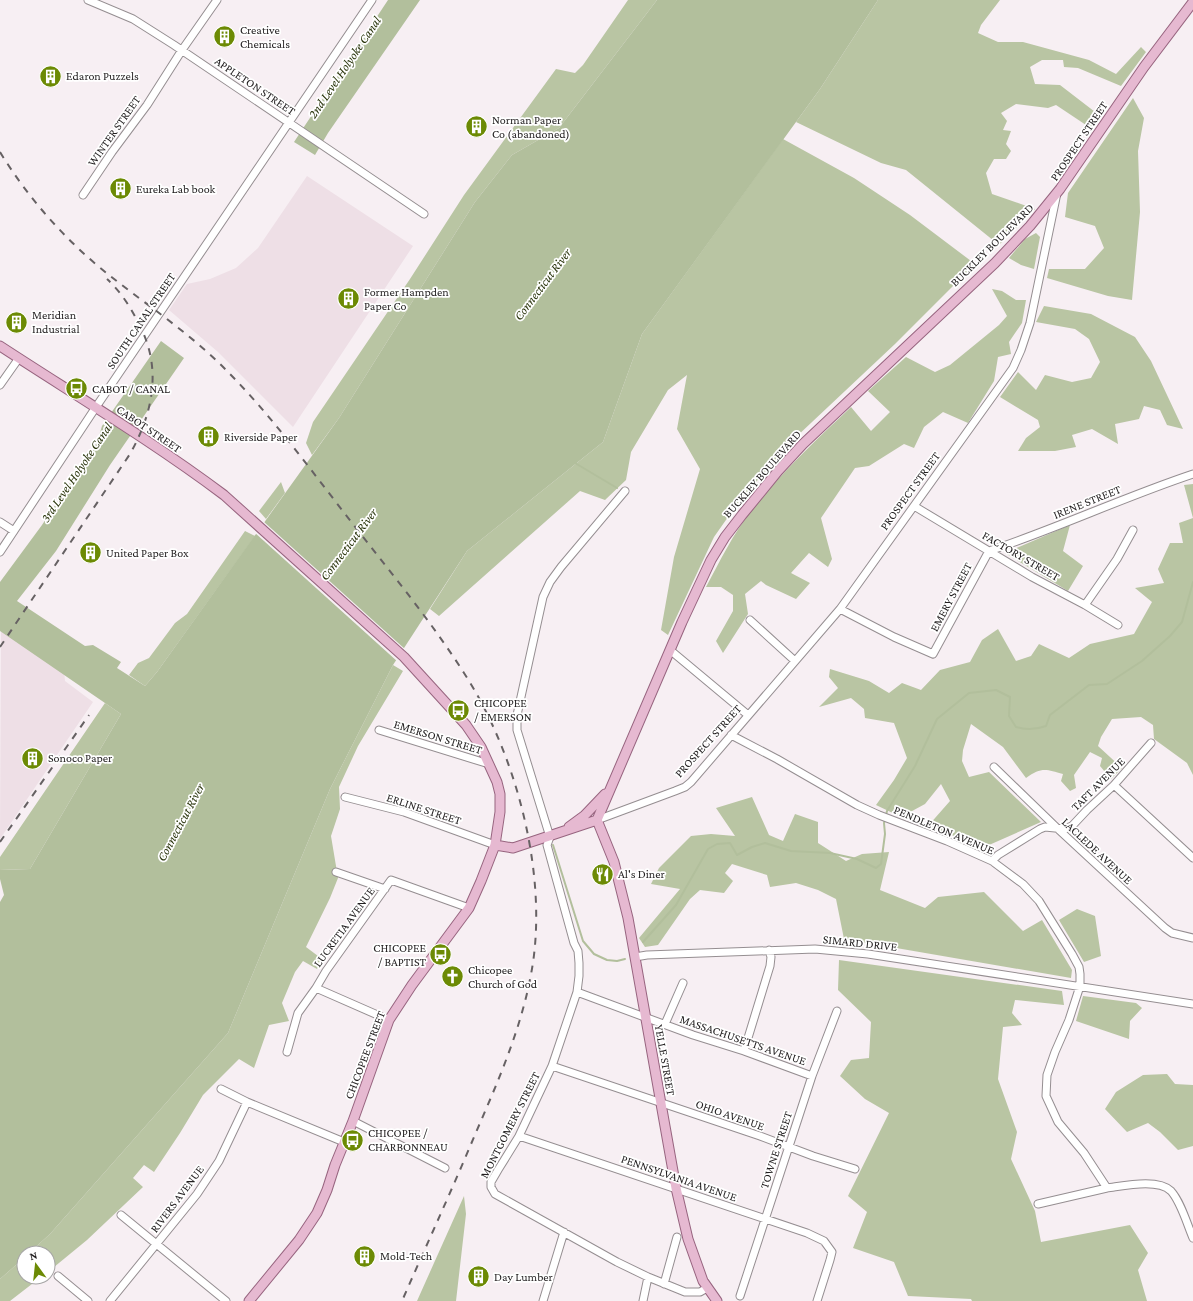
<svg xmlns="http://www.w3.org/2000/svg" width="1193" height="1301" font-family="'Crimson Pro',serif">
	<style>
		.built { fill: #eedfe6 }
		.forest { fill: #b9c5a3 }
		.water { fill: #b2bf9c }
		.pier { fill: #f7eff3 }
		.lines { fill: none; stroke-linecap: round; stroke-linejoin: round }
		.stream { stroke: #b2bf9c; stroke-width: 2 }
		.minor-casing { stroke: #958e91; stroke-width: 9 }
		.major-casing { stroke: #97647f; stroke-width: 11 }
		.minor { stroke: #fff; stroke-width: 7 }
		.major { stroke: #e6b9d1; stroke-width: 9 }
		.rail { stroke: #666163; stroke-width: 2; stroke-dasharray: 7 7; stroke-linecap: butt }
		.labels { text-anchor: middle; stroke-width: 3.5; stroke-linejoin: round; paint-order: stroke }
		.poi-label { font-size: 12px; fill: #211e1f; stroke: #fff; text-anchor: start }
		.street-label { font-size: 12px; fill: #211e1f; stroke: #fff }
		.water-label { font-size: 13px; font-style: italic; fill: #28330a; stroke: #fff }
	</style>
	<rect width="100%" height="100%" fill="#f7eff3"/>
	<path class="built" d="M307,176L413,246L293,427L218,352L169,310L187,284L210,279L236,268L258,248Z
		M1,631L64,670L65,681L93,702L0,839Z"/>
	<path class="forest" d="M628,0H657L559,128L512,155L475,202L339,418L312,455L306,443L313,422L410,279L464,195L556,69L575,73L583,65Z
		M878,0H1000L981,25L978,33L998,42H1023L1089,60L1116,74L1141,47L1146,52L1121,86L1078,68L1064,67L1063,60H1042L1030,67L1035,84L1060,85L1099,115L1092,129L1056,105L1048,108L1016,104L1001,113L1007,121L1003,130L1011,131L1006,144L1011,151L1006,159H994L986,173L992,194L1035,209L999,245L906,170L881,163L796,122L820,89Z
		M1133,98L1144,118L1138,151L1140,212L1132,300L1108,296L1047,278L1049,269H1085L1104,248L1095,226L1065,217L1068,193Z
		M783,139L854,178L910,215L975,264L895,344L795,438L740,500L714,537L668,635L661,630L674,557L700,469L677,429L687,375L668,390L631,452L626,480L605,500L580,491L439,616L430,609L467,551L603,442L642,334Z
		M1036,233L1040,237L1034,269L1021,265L1009,258L1025,239Z
		M992,289L1002,291L1016,300H1026L1022,323L1009,342L1011,354L998,357L994,381L968,423L943,412L924,427L914,448L904,444L869,466L855,468L821,518L832,559L828,567L809,553L791,573L810,583L796,599L766,585L761,581L745,594L748,614L723,653L716,641L733,611V595L721,587H706C720,561 733,534 751,511C781,473 816,440 851,407L871,431L890,412L868,391L906,357L935,372L950,365L999,325L1007,316Z
		M1044,306L1091,314L1135,337L1151,361L1183,429L1167,425L1160,410L1144,406L1139,419L1115,424L1118,444L1092,429L1072,435L1076,447L1055,451H1018L1026,438L1040,427L1038,420L1000,397L1018,372L1036,390L1045,375L1072,382L1091,378L1100,362L1089,339L1075,329L1036,322Z
		M281,482L285,493L266,519L259,511Z
		M1193,484V775L1187,763L1154,739L1153,725L1141,717L1112,719L1101,737L1098,746L1122,768L1111,779L1100,766L1102,758L1090,752L1074,775L1076,788L1070,791L1061,781L1063,774C1046,769 1041,767 1026,778L1003,747L971,724L963,750L962,761L969,777L989,772L1041,822L980,849L967,841L928,826L950,801L941,784L925,804L901,817L876,805L894,780L907,758L894,723L865,718L864,709L851,698L819,707L838,688L829,677L830,669L869,681L889,693L902,683L921,690L940,670L970,662L982,640L998,629L1016,661L1031,656L1039,644L1069,658L1090,644L1134,634L1152,602L1135,588L1164,583L1158,569L1170,543H1183L1179,523L1193,518L1184,485Z
		M1070,525L1063,551L1083,566L1068,591L1005,553Z
		M245,531L255,536L157,672L145,686L129,675L138,663L149,658L175,623L187,614Z
		M393,665L403,671L358,746L339,787L340,809L331,836L338,878L330,898L306,947L322,959L317,969L303,961L295,972L282,1003L289,1021L269,1025L254,1068L239,1059L203,1095L180,1133L154,1172L144,1165L133,1178L143,1187L87,1240L48,1272V1253H29L50,1234L228,1033L330,789Z
		M105,703L121,714L30,869L0,870V857Z
		M752,797L769,835L783,841L795,814L818,822V843L846,861L862,854L889,852L880,890L925,908L938,897L984,892L1023,931L1042,920L1072,970L1071,978L844,939L836,899L818,890L796,883L770,887L767,875L732,864L725,873L733,881L724,893L700,890L690,899L658,945L645,947L639,938L680,889L651,884L659,868L691,836L711,834L735,836L716,808Z
		M1077,909L1095,916L1101,956L1084,962L1059,920Z
		M839,960L1062,991L1064,1005L1015,1000L1012,1013L1022,1025L1003,1027L998,1079L1017,1132L1011,1159L1035,1211L1041,1242L1130,1225L1148,1253L1138,1270L1147,1301H972L971,1299L908,1296L894,1262L853,1248L867,1212L848,1196L889,1113L865,1099L840,1076L851,1060L869,1058L871,1022L838,990Z
		M1083,996L1136,1003L1142,1008L1130,1021L1129,1039L1076,1021Z
		M1167,1074L1175,1084L1193,1085V1146L1178,1150L1160,1132L1148,1123L1127,1132L1105,1109L1116,1092L1143,1075Z
		M464,1196L466,1214L456,1301H417Z
		M24,1258V1277H41L10,1301H0V1279Z"/>
	<path class="water" d="M388,0H420L328,133L315,155L294,142Z
		M657,0H878L820,89L642,334L603,442L467,551L393,665L330,789L228,1033L50,1234L29,1253H24V1258L0,1279V902L4,895L0,879V870L30,869L121,714L0,631V582L42,525L83,463C94,453 98,439 102,426L161,341L184,358L110,465L56,551L17,601L85,646L93,645L121,662L117,668L145,686L157,672L339,418L475,202L512,155L559,128Z"/>
	<path class="pier" d="M263,521L406,650L398,662L254,532Z"/>
	<g class="lines">
		<path class="stream" d="M575,463L617,488
			M553,845L583,941L594,954L607,960L617,961L625,959
			M643,942L676,905L708,849L717,844L730,843L737,855L752,847L765,843L791,851L830,853L857,859L876,868L881,864L885,834L884,823L887,811L915,766L937,719L969,693L996,690L1010,697L1009,716L1016,727C1026,730 1035,730 1046,726L1050,715L1089,685L1107,684L1142,661L1170,636L1182,622L1193,582"/>
		<defs>
			<path id="minor" d="M88,0L133,19L174,45L424,214
				M83,195L112,152L147,105L182,50L217,0
				M0,385L19,358
				M625,491L561,567L550,582L543,597L517,715V730L550,837L547,845L574,943L578,951L579,963V976L577,992L552,1066L519,1136L498,1170L491,1182V1187L495,1194L617,1262L648,1277L685,1292H700L707,1288
				M914,506L1032,577L1085,605L1118,625
				M0,522L14,531
				M989,551C1058,528 1124,497 1193,474
				M0,552L96,407L372,0
				M1085,605L1117,559L1133,530
				M840,609L894,637L933,654L989,551
				M750,620L795,661
				M670,650L748,715
				M379,730L489,764
				M731,735L777,759L857,805L879,815L947,841L992,861L1023,884L1039,901L1072,954L1079,967L1080,974V986L1069,1020L1055,1052L1047,1075L1046,1096L1058,1122L1084,1153L1107,1188C1123,1186 1158,1178 1171,1191C1181,1202 1187,1224 1193,1238
				M994,767L1058,829L1165,928L1172,933L1193,938
				M1114,785L1193,858
				M345,797L404,812L495,845
				M597,820L675,791L685,787L691,782L840,609L1013,368L1021,350L1030,323L1057,193
				M992,861L998,855L1040,829L1045,827L1065,829L1072,826L1087,810L1114,785L1151,743
				M336,872L385,889
				M635,957L647,955L815,949L868,954L1193,1004
				M316,988L326,971L391,880L469,908
				M577,992L693,1035L744,1051L812,1076
				M665,1024L683,983
				M744,1051L770,966L771,957L769,950
				M287,1052L298,1013L316,988L389,1020
				M552,1066L760,1136L813,1156L855,1169
				M221,1089L247,1102L344,1142
				M353,1121L445,1168
				M519,1136L807,1233L824,1241L832,1252L830,1260L817,1301
				M1038,1204L1107,1188
				M121,1215L226,1301
				M58,1276L88,1301
				M664,1284L677,1237
				M740,1296L812,1076L837,1011
				M110,1301L197,1194L219,1161L247,1102
				M543,1301L564,1232
				M643,1301L648,1277"/>
			<path id="major" d="M0,346C75,395 152,441 224,495L404,657L466,725L481,747L497,782L500,794V812L495,845L481,881L469,908L412,985L389,1020L353,1121L335,1165L327,1190L317,1213L299,1240L249,1301
				M597,820L682,622L711,560L725,537L742,515L778,471L803,444L995,263L1030,226L1060,189L1144,67L1193,2
				M597,820L614,862L628,918L676,1188L688,1239L703,1281L717,1301
				M569,827L584,816L605,794
				M495,845L513,848L597,820"/>
		</defs>
		<use href="#minor" class="minor-casing"/>
		<use href="#major" class="major-casing"/>
		<use href="#minor" class="minor"/>
		<use href="#major" class="major"/>
		<path class="rail" d="M0,152C28,198 66,241 109,275C148,306 191,334 226,370C273,417 312,472 353,524C391,573 431,621 464,673C514,750 545,863 534,955C526,1019 499,1079 474,1137C451,1192 426,1246 402,1301
			M0,647L130,454C153,413 162,369 140,326C131,308 122,293 107,279
			M0,842L89,715"/>
	</g>
	<defs>
		<symbol id="building-disc" viewBox="-11 -11 22 22"><circle r="9.5" fill="#6c8a04" stroke="#fff"/><path d="M-4-6H4V6H1V3H-1V6H-4ZM-2.5-4.3h1.7v1.8h-1.7ZM.8-4.3h1.7v1.8H.8ZM-2.5-1h1.7V.8h-1.7ZM.8-1h1.7V.8H.8Z" fill="#fff"/></symbol>
		<symbol id="bus-disc" viewBox="-11 -11 22 22"><circle r="9.5" fill="#6c8a04" stroke="#fff"/><path d="M-5-6H5V4H4V6H2V4H-2V6H-4V4H-5ZM-3.5-4V0h7V-4ZM-3.5 1.2v1.5H-2V1.2ZM2 1.2v1.5H3.5V1.2Z" fill="#fff"/></symbol>
		<symbol id="restaurant-disc" viewBox="-11 -11 22 22"><circle r="9.5" fill="#6c8a04" stroke="#fff"/><path d="M-5-6h1v4h1v-4h1v4h1v-4h1v5L-1.5 .5V6h-2V.5L-5-1ZM5-6V6H3V1.5H1.5Q1.5-4 5-6Z" fill="#fff"/></symbol>
		<symbol id="church-disc" viewBox="-11 -11 22 22"><circle r="9.5" fill="#6c8a04" stroke="#fff"/><path d="M-1.2-6h2.4v3.5h3.3v2.4h-3.3V6h-2.4V-.1h-3.3v-2.4h3.3Z" fill="#fff"/></symbol>
	</defs>
	<g fill-rule="evenodd">
		<use href="#building-disc" x="212" y="24" width="25" height="25"/>
		<use href="#building-disc" x="38" y="64" width="25" height="25"/>
		<use href="#building-disc" x="464" y="114" width="25" height="25"/>
		<use href="#building-disc" x="108" y="176" width="25" height="25"/>
		<use href="#building-disc" x="336" y="286" width="25" height="25"/>
		<use href="#building-disc" x="4" y="310" width="25" height="25"/>
		<use href="#bus-disc" x="64" y="376" width="25" height="25"/>
		<use href="#building-disc" x="196" y="424" width="25" height="25"/>
		<use href="#building-disc" x="78" y="540" width="25" height="25"/>
		<use href="#bus-disc" x="446" y="698" width="25" height="25"/>
		<use href="#building-disc" x="20" y="746" width="25" height="25"/>
		<use href="#restaurant-disc" x="590" y="862" width="25" height="25"/>
		<use href="#bus-disc" x="428" y="942" width="25" height="25"/>
		<use href="#church-disc" x="440" y="964" width="25" height="25"/>
		<use href="#bus-disc" x="340" y="1128" width="25" height="25"/>
		<use href="#building-disc" x="352" y="1244" width="25" height="25"/>
		<use href="#building-disc" x="466" y="1264" width="25" height="25"/>
	</g>
	<g class="labels">
		<g class="poi-label">
			<text x="240" y="34">Creative<tspan x="240" dy="14">Chemicals</tspan></text>
			<text x="66" y="80">Edaron Puzzels</text>
			<text x="492" y="124">Norman Paper<tspan x="492" dy="14">Co (abandoned)</tspan></text>
			<text x="136" y="193">Eureka Lab book</text>
			<text x="364" y="296">Former Hampden<tspan x="364" dy="14">Paper Co</tspan></text>
			<text x="32" y="319">Meridian<tspan x="32" dy="14">Industrial</tspan></text>
			<text x="92" y="393">CABOT / CANAL</text>
			<text x="224" y="441">Riverside Paper</text>
			<text x="106" y="557">United Paper Box</text>
			<text x="474" y="707">CHICOPEE<tspan x="474" dy="14">/ EMERSON</tspan></text>
			<text x="48" y="762">Sonoco Paper</text>
			<text x="618" y="878">Al's Diner</text>
			<text x="426" y="952" text-anchor="end">CHICOPEE<tspan x="426" dy="14">/ BAPTIST</tspan></text>
			<text x="468" y="974">Chicopee<tspan x="468" dy="14">Church of God</tspan></text>
			<text x="368" y="1137">CHICOPEE /<tspan x="368" dy="14">CHARBONNEAU</tspan></text>
			<text x="380" y="1260">Mold-Tech</text>
			<text x="494" y="1281">Day Lumber</text>
		</g>
		<g class="street-label">
			<text transform="translate(255 86) rotate(34)" y="4">APPLETON STREET</text>
			<text transform="translate(114 131) rotate(-55)" y="4">WINTER STREET</text>
			<text transform="translate(1079 141) rotate(-56)" y="4">PROSPECT STREET</text>
			<text transform="translate(992 245) rotate(-45)" y="4">BUCKLEY BOULEVARD</text>
			<text transform="translate(141 321) rotate(-56)" y="4">SOUTH CANAL STREET</text>
			<text transform="translate(149 429) rotate(34)" y="4">CABOT STREET</text>
			<text transform="translate(762 474) rotate(-49)" y="4">BUCKLEY BOULEVARD</text>
			<text transform="translate(910 491) rotate(-54)" y="4">PROSPECT STREET</text>
			<text transform="translate(1087 502) rotate(-22)" y="4">IRENE STREET</text>
			<text transform="translate(1021 556) rotate(30)" y="4">FACTORY STREET</text>
			<text transform="translate(951 597) rotate(-62)" y="4">EMERY STREET</text>
			<text transform="translate(438 737) rotate(17)" y="4">EMERSON STREET</text>
			<text transform="translate(708 741) rotate(-48)" y="4">PROSPECT STREET</text>
			<text transform="translate(1098 784) rotate(-45)" y="4">TAFT AVENUE</text>
			<text transform="translate(424 809) rotate(18)" y="4">ERLINE STREET</text>
			<text transform="translate(944 830) rotate(23)" y="4">PENDLETON AVENUE</text>
			<text transform="translate(1097 851) rotate(43)" y="4">LACLEDE AVENUE</text>
			<text transform="translate(344 927) rotate(-54)" y="4">LUCRETIA AVENUE</text>
			<text transform="translate(860 943) rotate(6)" y="4">SIMARD DRIVE</text>
			<text transform="translate(743 1040) rotate(19)" y="4">MASSACHUSETTS AVENUE</text>
			<text transform="translate(365 1055) rotate(-69)" y="4">CHICOPEE STREET</text>
			<text transform="translate(665 1060) rotate(80)" y="4">YELLE STREET</text>
			<text transform="translate(730 1115) rotate(19)" y="4">OHIO AVENUE</text>
			<text transform="translate(510 1125) rotate(-63)" y="4">MONTGOMERY STREET</text>
			<text transform="translate(776 1150) rotate(-72)" y="4">TOWNE STREET</text>
			<text transform="translate(679 1178) rotate(19)" y="4">PENNSYLVANIA AVENUE</text>
			<text transform="translate(177 1199) rotate(-53)" y="4">RIVERS AVENUE</text>
		</g>
		<g class="water-label">
			<text transform="translate(344 67) rotate(-56)" y="5">2nd Level Holyoke Canal</text>
			<text transform="translate(542 284) rotate(-53)" y="5">Connecticut River</text>
			<text transform="translate(76 472) rotate(-56)" y="5">3rd Level Holyoke Canal</text>
			<text transform="translate(348 544) rotate(-53)" y="5">Connecticut River</text>
			<text transform="translate(180 822) rotate(-62)" y="5">Connecticut River</text>
		</g>
	</g>
	<g transform="translate(36 1265) rotate(345)"><circle r="19" fill="#ffffff" stroke="#a6a5a5"/>
	<path d="M0-3L7 15L0 10L-7 15Z" fill="#6c8a04"/>
	<text y="-6" font-size="11" font-weight="bold" text-anchor="middle" fill="#211e1f">N</text>
	</g>
</svg>
